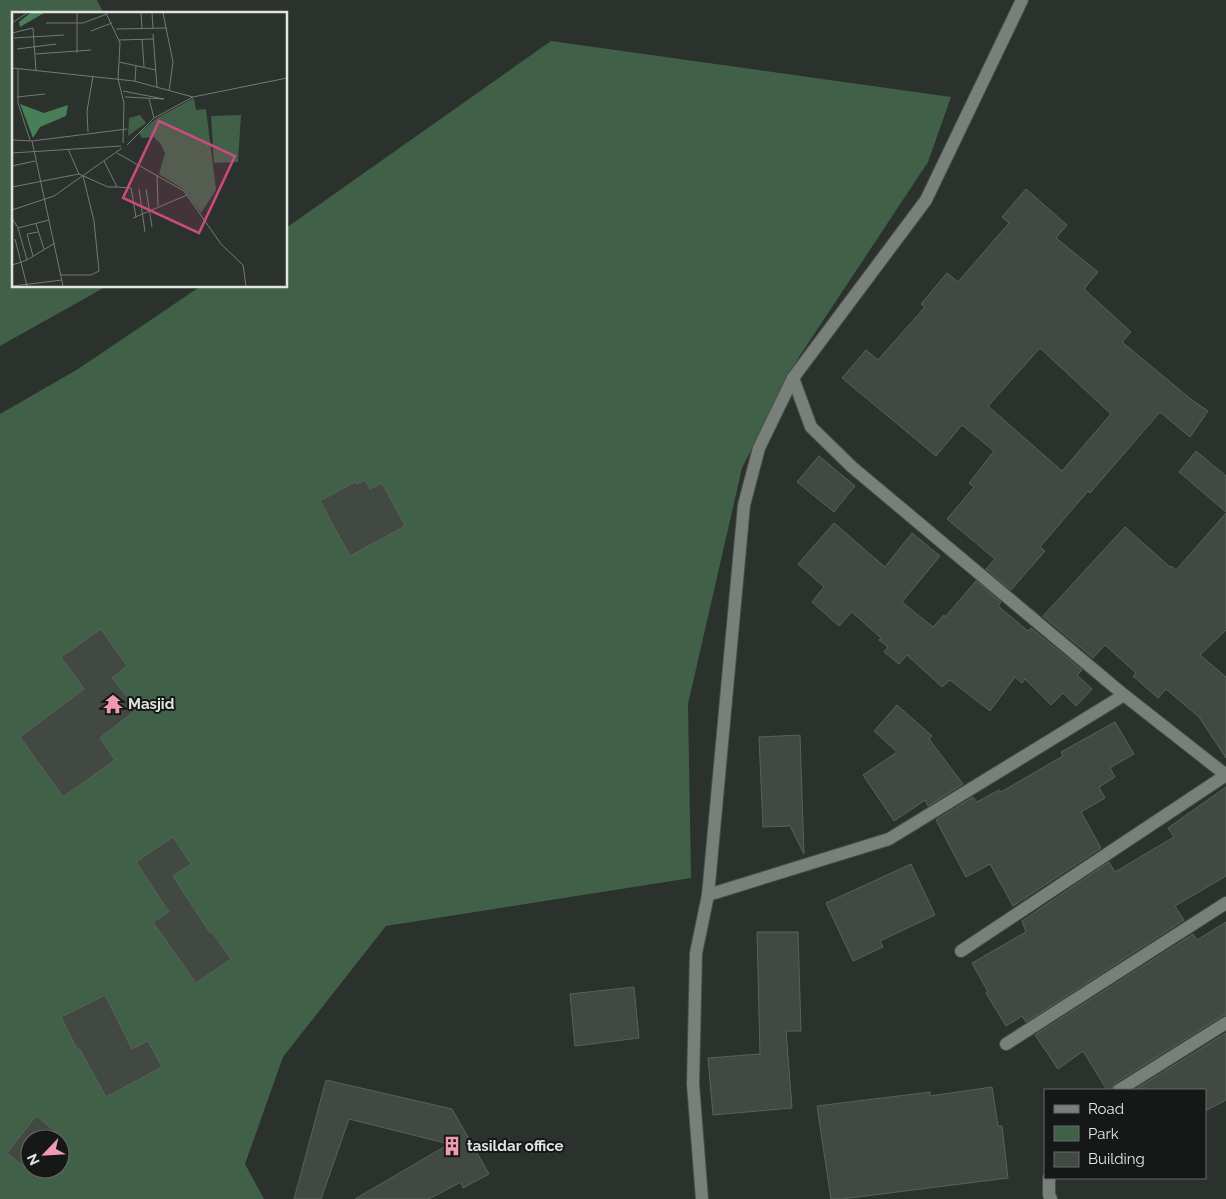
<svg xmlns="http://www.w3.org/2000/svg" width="1226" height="1199" font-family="Raleway,sans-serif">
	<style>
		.green { fill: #416048; fill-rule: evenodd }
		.building { fill: #424943; stroke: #5a615b; fill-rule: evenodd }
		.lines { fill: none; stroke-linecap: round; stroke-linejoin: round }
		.street-casing { stroke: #494e4a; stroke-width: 14 }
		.secondary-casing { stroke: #494e4a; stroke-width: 14 }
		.street { stroke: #79807a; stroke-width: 12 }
		.secondary { stroke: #79807a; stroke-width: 12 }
		.labels { text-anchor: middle; stroke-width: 4; stroke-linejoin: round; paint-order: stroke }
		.poi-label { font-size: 15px; font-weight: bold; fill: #e1e5e2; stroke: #151816; text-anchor: start }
		.inset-road { fill: none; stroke: #747975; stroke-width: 1 }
		.view { fill: #ca4b7d; fill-opacity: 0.15; stroke: #ca4b7d; stroke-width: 2.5 }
		.inset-edge { fill: none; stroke: #e1e5e2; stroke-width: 2.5 }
	</style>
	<rect width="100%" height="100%" fill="#2b312c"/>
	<path class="green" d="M0,0H97L104,14H14V286H107L0,346Z
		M551,41L951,97L928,162L799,357L742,468L688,704L691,878L386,926L283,1057L245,1164L264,1199H0V414L78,369L201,286H286V228ZM30,1139H60V1169H30Z"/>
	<path class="building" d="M1026,189L1067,225L1056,238L1098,272L1084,289L1131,332L1122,342L1192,400L1208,411L1190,437L1160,412L1090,493L1088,491L1040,547L1045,551L1011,590L986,569L995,559L947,519L974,487L969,483L994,451L962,425L936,456L842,378L866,350L878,360L925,307L921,304L947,273L958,282L1009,223L1002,217ZM1040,348L1111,414L1062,471L988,406Z
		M1196,451L1226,476V512L1179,472Z
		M819,456L855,486L834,512L797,482Z
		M365,480L370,489L382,483L405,526L350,556L320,501L355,482L357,484Z
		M1226,513V630L1200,655L1226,677V758L1199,717L1166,689L1158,698L1133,676L1136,673L1105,645L1093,658L1043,616L1125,527L1170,567L1171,566L1176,570Z
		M834,523L885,567L912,533L940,556L902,602L933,627L944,615L945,617L976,581L1001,602L998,606L1028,631L1031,628L1082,670L1077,675L1092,689L1076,706L1063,693L1051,705L1025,679L1022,683L1015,677L990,711L950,680L942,687L907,655L899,664L884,652L888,647L879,640L881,638L852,612L839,626L812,602L824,587L798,564Z
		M101,629L127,666L112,678L137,709L100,738L115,760L63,797L20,737L84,689L61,657Z
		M897,705L932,736L929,739L963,784L928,806L925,800L894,821L863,775L897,752L874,731Z
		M1115,722L1134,754L1110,768L1115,777L1099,787L1105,798L1081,812L1101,848L1013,906L990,864L966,877L936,820L973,797L977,802L999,790L1001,792L1063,756L1061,752Z
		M800,735L804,854L790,826L763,827L759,737Z
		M1226,787V876L1175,906L1184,920L1026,1022L1022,1016L1006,1026L986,993L988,992L972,963L1026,932L1022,921L1109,862L1115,872L1174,837L1168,828Z
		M173,837L191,864L173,876L210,933L212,932L231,959L196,983L153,922L169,912L136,862Z
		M911,864L935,915L880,941L883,947L853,961L826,903Z
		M1226,922V1015L1222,1016L1115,1083L1111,1090H1107L1083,1051L1058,1069L1035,1035L1193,934L1197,940Z
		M757,932H798L801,1031H786L792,1108L713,1115L708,1058L760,1054Z
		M634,987L639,1038L575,1046L570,994Z
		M105,995L132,1049L148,1041L162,1067L106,1097L79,1048L77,1049L61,1017Z
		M1226,1033V1100L1205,1111V1090H1134Z
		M326,1080L452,1109L489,1174L463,1188L461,1182L429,1199H355L449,1144L349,1119L321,1199H294Z
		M992,1087L998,1126H1002L1008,1178L842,1199H831L817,1106L930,1092V1096Z
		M36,1116L60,1135L57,1139H30V1169H33L31,1172L7,1153Z"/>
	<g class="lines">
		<defs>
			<path id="street" d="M793,378L811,427L852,467L1124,695L1226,775
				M708,895L889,839L1124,695
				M961,951L1226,775
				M1006,1044L1226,903
				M1119,1090L1226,1023
				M1049,1178V1195L1051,1199"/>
			<path id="secondary" d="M702,1199L693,1084L696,953L708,895L744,505L759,448L793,378L926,200L1022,0"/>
		</defs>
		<use href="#street" class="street-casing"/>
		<use href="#secondary" class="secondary-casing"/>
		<use href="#street" class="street"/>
		<use href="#secondary" class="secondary"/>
	</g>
	<defs>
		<symbol id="temple-bare" viewBox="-9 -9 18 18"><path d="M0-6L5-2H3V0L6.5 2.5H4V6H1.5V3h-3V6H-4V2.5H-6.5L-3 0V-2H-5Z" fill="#f19ab4" stroke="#151816" stroke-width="2.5" paint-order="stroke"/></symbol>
		<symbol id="building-bare" viewBox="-9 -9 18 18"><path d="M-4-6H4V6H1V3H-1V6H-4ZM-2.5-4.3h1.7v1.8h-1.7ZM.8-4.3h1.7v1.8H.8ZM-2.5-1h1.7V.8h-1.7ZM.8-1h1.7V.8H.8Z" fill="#f19ab4" stroke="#151816" stroke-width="2.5" paint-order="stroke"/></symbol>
	</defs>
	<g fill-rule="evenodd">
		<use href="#temple-bare" x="99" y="690" width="28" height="28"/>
		<use href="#building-bare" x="438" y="1132" width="28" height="28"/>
	</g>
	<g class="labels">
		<g class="poi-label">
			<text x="128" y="709">Masjid</text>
			<text x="467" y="1151">tasildar office</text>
		</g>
	</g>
	<g transform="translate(12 12)">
		<rect width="275" height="275" fill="#2b312c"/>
		<path d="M182,86L184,98L194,97L204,178L189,201L171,177L147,162L153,141L148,131L142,125L130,126L127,121L145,106ZM128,103L134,111L116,124L117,106ZM229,103L226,150L202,151L199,104Z" fill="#416048"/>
		<path d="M18,1H32L8,15L7,10ZM8,92L32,101L56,93L54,104L28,115L21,126Z" fill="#487f56"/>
		<path class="inset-road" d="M65,1V41M94,1L108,31L106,67L112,91L111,131M129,1L130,16M140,1L141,16M151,1L161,50L157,79M0,11L15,1M34,11H71L95,2M104,17L155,16M79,19L100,11M0,21L21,16L24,59M141,22L145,75M2,26L52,23M130,27L132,55M107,28L141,27M5,37L44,32M23,42L79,38M107,50L144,58M0,56L122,69L181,85M6,57V91L18,128M123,69L124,54M111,79L152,87L113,85M5,85L33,82M137,87L142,106M76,120L75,99L81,64M0,128L20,129L115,117M20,129L51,274M115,133L142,106L181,85L275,66M56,137L67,162M0,141L109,134M105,141L172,179L209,232L231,253L234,274M92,149L105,175L119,176L124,205M0,154L23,149M145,163L146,194M0,175L67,162L96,175H105M127,177L133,220M134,177L140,215M0,198L42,184L110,136M0,206L6,216L15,248M121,206L175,183M24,212L32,237M6,216L37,208M3,227L15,274M21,244L15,222L26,220M0,253L15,248L43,231M49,263H79L87,259L82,209L71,164M1,274L50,268"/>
		<path class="view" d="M147,109L223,144L187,221L111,186Z"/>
		<rect width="275" height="275" class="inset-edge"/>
	</g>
	<rect x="1044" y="1089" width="162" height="90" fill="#151816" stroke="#676a68"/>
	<rect x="1054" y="1105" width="25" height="8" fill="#79807a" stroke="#676a68"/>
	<text x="1088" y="1114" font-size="15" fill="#e1e5e2">Road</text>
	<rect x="1054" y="1126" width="25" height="15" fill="#416048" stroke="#676a68"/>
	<text x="1088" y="1139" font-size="15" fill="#e1e5e2">Park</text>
	<rect x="1054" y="1152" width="25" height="15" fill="#424943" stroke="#676a68"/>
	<text x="1088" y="1164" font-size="15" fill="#e1e5e2">Building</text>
	<g transform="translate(45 1154) rotate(245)"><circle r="24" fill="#151816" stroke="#676a68"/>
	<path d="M0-4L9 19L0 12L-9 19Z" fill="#f19ab4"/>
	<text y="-8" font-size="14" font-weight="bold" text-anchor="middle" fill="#e1e5e2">N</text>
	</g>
</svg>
